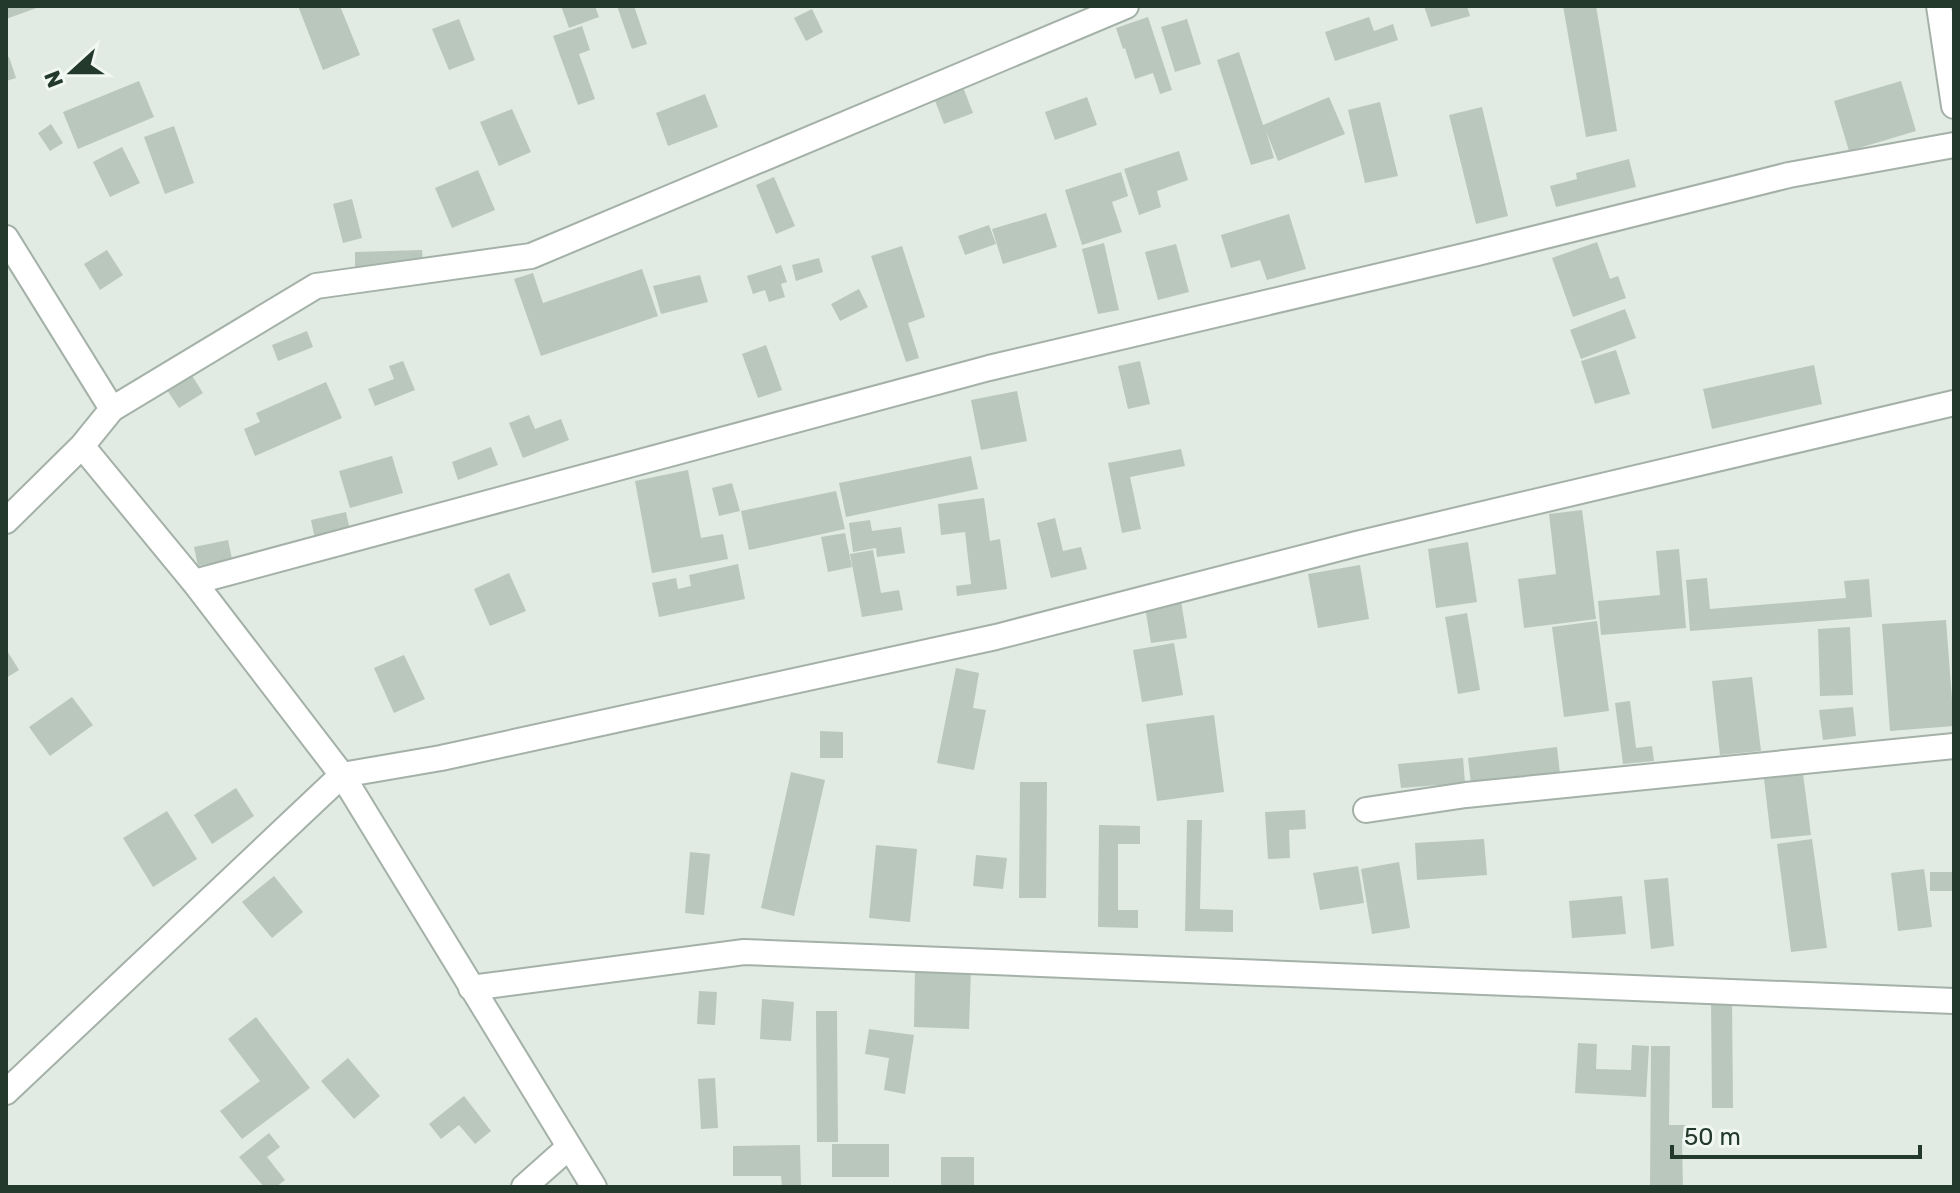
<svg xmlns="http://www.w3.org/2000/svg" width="1960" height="1193" font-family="Rubik,sans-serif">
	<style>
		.building { fill: #bac7bd }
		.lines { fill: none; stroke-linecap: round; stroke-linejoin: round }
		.minor-casing { stroke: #a4b1a8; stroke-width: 28 }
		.minor { stroke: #fff; stroke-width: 24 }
	</style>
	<rect width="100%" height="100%" fill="#e1eae3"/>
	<path class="building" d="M6,6H42L6,19Z
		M298,6H340L360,55L323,70Z
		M561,6H595L599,17L569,28Z
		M617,6H634L647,44L632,49Z
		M1424,6H1467L1470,16L1431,27Z
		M1563,6H1596L1617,131L1586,137Z
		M812,9L823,32L806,41L794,18Z
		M1148,17L1172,90L1160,94L1153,73L1135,79L1125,48L1123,49L1116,28Z
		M1369,17L1374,31L1393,24L1398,40L1335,61L1325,32Z
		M459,19L475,60L449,70L432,29Z
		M1187,19L1201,64L1175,72L1161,27Z
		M582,26L590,50L579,54L595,99L578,105L553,36Z
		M1239,52L1263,125L1329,97L1345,134L1278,161L1266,131L1274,158L1251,165L1217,60Z
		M9,57L16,78L6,81V58Z
		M139,81L154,117L78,149L63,112Z
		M1901,81L1916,131L1849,151L1834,101Z
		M961,82L973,113L944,124L932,93Z
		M705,94L718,127L668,146L656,113Z
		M1087,97L1097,125L1055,140L1045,112Z
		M1380,102L1398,176L1365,183L1348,110Z
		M1482,107L1508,216L1476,224L1449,115Z
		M512,109L531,152L499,166L480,122Z
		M51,124L63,143L50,151L38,133Z
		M174,126L194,183L165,194L144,137Z
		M122,147L140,183L110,197L93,162Z
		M1179,151L1188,180L1157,191L1161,207L1139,215L1124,169Z
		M1629,159L1636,187L1556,207L1550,186L1577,179L1576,173Z
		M478,170L495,210L452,228L435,188Z
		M1121,172L1128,196L1112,202L1122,232L1082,245L1065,190Z
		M774,177L795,226L776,234L756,185Z
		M352,199L362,238L343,243L333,204Z
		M1046,213L1057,247L1003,264L992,229Z
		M1289,214L1306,269L1267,280L1260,260L1231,268L1221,235Z
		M989,225L996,244L965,255L958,236Z
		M1597,242L1610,279L1618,276L1626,298L1573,317L1552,258Z
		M1104,243L1119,310L1098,314L1082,249Z
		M1176,244L1189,292L1158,300L1145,252Z
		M902,246L925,317L908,323L919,358L906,362L871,256Z
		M107,250L123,275L100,290L84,264Z
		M422,250L423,265L355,267V252Z
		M819,258L823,272L796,281L792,265Z
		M781,265L787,282L781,284L785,297L769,302L765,290L753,294L747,276Z
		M642,269L658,316L541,356L514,279L533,273L543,303Z
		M700,275L708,302L661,314L653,286Z
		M859,289L868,307L840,321L831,304Z
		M1625,309L1636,338L1581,359L1570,330Z
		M307,331L313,347L278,361L272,345Z
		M766,345L782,390L758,398L742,354Z
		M1616,350L1630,394L1595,404L1581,361Z
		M403,361L415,390L375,406L368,389L394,379L389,366Z
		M1140,361L1150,404L1128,409L1118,366Z
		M1814,365L1822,404L1712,429L1703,389Z
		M191,374L203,393L179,408L167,390Z
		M326,382L342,418L255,456L244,429L260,422L256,413Z
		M1017,391L1027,441L981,450L971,400Z
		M529,415L535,429L561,419L569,440L523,458L509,423Z
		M491,447L498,465L458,480L452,462Z
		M1181,449L1185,466L1130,477L1141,529L1122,533L1108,463Z
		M392,456L403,493L350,508L339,471Z
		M971,456L978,489L846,517L839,483Z
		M688,470L701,538L723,534L728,559L652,573L635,481Z
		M732,483L740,511L719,516L712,488Z
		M836,491L845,529L749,550L741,511Z
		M984,498L990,541L1000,539L1007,589L957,596L956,586L971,584L965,532L941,535L938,504Z
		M1582,510L1596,619L1524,628L1518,579L1556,574L1549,514Z
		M346,512L351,535L316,544L311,520Z
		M1055,518L1063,551L1081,547L1087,569L1051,578L1037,523Z
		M870,520L872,531L901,527L905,553L877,557L876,548L853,552L849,523Z
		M845,533L852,567L828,572L821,537Z
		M228,540L232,559L198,566L194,547Z
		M1468,542L1477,602L1436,608L1428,549Z
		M1679,549L1686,628L1601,635L1598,601L1660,595L1656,551Z
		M873,550L881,593L899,590L903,610L862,617L850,554Z
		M738,564L745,599L659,617L652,583L676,578L678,589L691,586L689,575Z
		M1360,565L1369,619L1318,628L1308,574Z
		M509,573L526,611L490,626L474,589Z
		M1707,578L1710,609L1846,598L1844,581L1869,579L1872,617L1690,631L1686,580Z
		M1181,601L1187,638L1151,643L1145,607Z
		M1467,613L1480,690L1458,694L1445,617Z
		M1946,620L1954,726L1890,731L1882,624Z
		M1597,621L1609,711L1564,717L1552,627Z
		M1850,627L1853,695L1820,696L1818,629Z
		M1174,643L1183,695L1142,702L1133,650Z
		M6,649L19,670L6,678Z
		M404,655L425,699L394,713L374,668Z
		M956,668L979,673L973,708L986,710L974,770L937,763Z
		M1752,677L1761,751L1720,755L1712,681Z
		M72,697L93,725L50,756L29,727Z
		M1630,701L1636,748L1652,746L1654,761L1623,764L1615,703Z
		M1853,707L1856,736L1823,740L1819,710Z
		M1214,715L1224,792L1157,801L1146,724Z
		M820,731L843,732V758H820Z
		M1557,747L1560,774L1471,784L1468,758Z
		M1463,758L1465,783L1401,788L1398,764Z
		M791,772L825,780L794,916L761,908Z
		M1803,774L1811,835L1771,839L1764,779Z
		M1020,782H1047L1046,898H1019Z
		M236,788L254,816L212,844L194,815Z
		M1305,810L1306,829L1289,830L1290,858L1268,859L1265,812Z
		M167,811L197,859L153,887L123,838Z
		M1187,820H1202L1200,909L1233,910V932L1185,931Z
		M1099,825L1140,826V844H1118V910H1138V928L1098,927Z
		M1484,839L1487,875L1417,880L1415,843Z
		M1812,839L1827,948L1791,952L1777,844Z
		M876,845L917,849L910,922L869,918Z
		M690,852L710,854L704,915L685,913Z
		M976,855L1007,858L1003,889L973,886Z
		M1399,862L1410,928L1372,934L1361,869Z
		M1358,866L1364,903L1320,910L1313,873Z
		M1924,869L1932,927L1898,931L1891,873Z
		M1930,872H1954V891H1930Z
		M274,876L303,912L272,938L242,902Z
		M1668,878L1674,946L1651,949L1644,880Z
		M1622,896L1626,934L1572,938L1569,901Z
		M915,967L971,969L969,1029L914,1027Z
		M699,991L717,992L715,1025L697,1024Z
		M762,999L794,1002L791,1041L760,1039Z
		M1711,999H1732L1733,1108H1712Z
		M816,1011H837L838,1142H817Z
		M256,1017L310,1088L242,1139L220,1111L260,1081L228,1039Z
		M869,1029L914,1035L905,1094L884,1090L889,1058L865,1054Z
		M1578,1043L1597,1044L1596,1069L1631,1070L1632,1045L1649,1046L1646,1097L1575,1093Z
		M1651,1046H1670L1669,1125H1694V1143H1682L1683,1187H1650Z
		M348,1058L380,1096L354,1119L321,1081Z
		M715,1078L718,1128L701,1129L698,1079Z
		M464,1096L491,1131L475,1144L459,1125L441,1139L429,1124Z
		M269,1133L280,1147L267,1157L285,1180L276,1187H264L239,1157Z
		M832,1144H889V1177H832Z
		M800,1145L801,1187H782L781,1176H733V1146Z
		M941,1157H974V1187H941Z"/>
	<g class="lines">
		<defs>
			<path id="minor" d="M1939,6L1954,106
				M6,238L112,409L82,446L194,582L342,775L594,1187
				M112,409L316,286L531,256L1126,6
				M6,521L82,446
				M194,582L989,368L1477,253L1789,175L1954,145
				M1366,810L1466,795L1954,746
				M471,988L744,952L1954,1001
				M6,1092L342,775L441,758L996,637L1356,544L1954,403
				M524,1187L569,1147"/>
		</defs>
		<use href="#minor" class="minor-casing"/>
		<use href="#minor" class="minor"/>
	</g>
	<rect width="1960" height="1193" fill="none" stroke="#23392b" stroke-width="16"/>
	<g transform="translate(72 72) rotate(249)" stroke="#f1f7f2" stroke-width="6" paint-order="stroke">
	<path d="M0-6L14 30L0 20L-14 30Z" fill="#23392b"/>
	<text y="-12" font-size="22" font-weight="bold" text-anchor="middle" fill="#23392b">N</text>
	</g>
	<path d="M1672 1145v12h248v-12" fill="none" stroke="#23392b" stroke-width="4"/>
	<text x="1684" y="1145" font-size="24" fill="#23392b" stroke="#f1f7f2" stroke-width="6" paint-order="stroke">50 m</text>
</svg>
